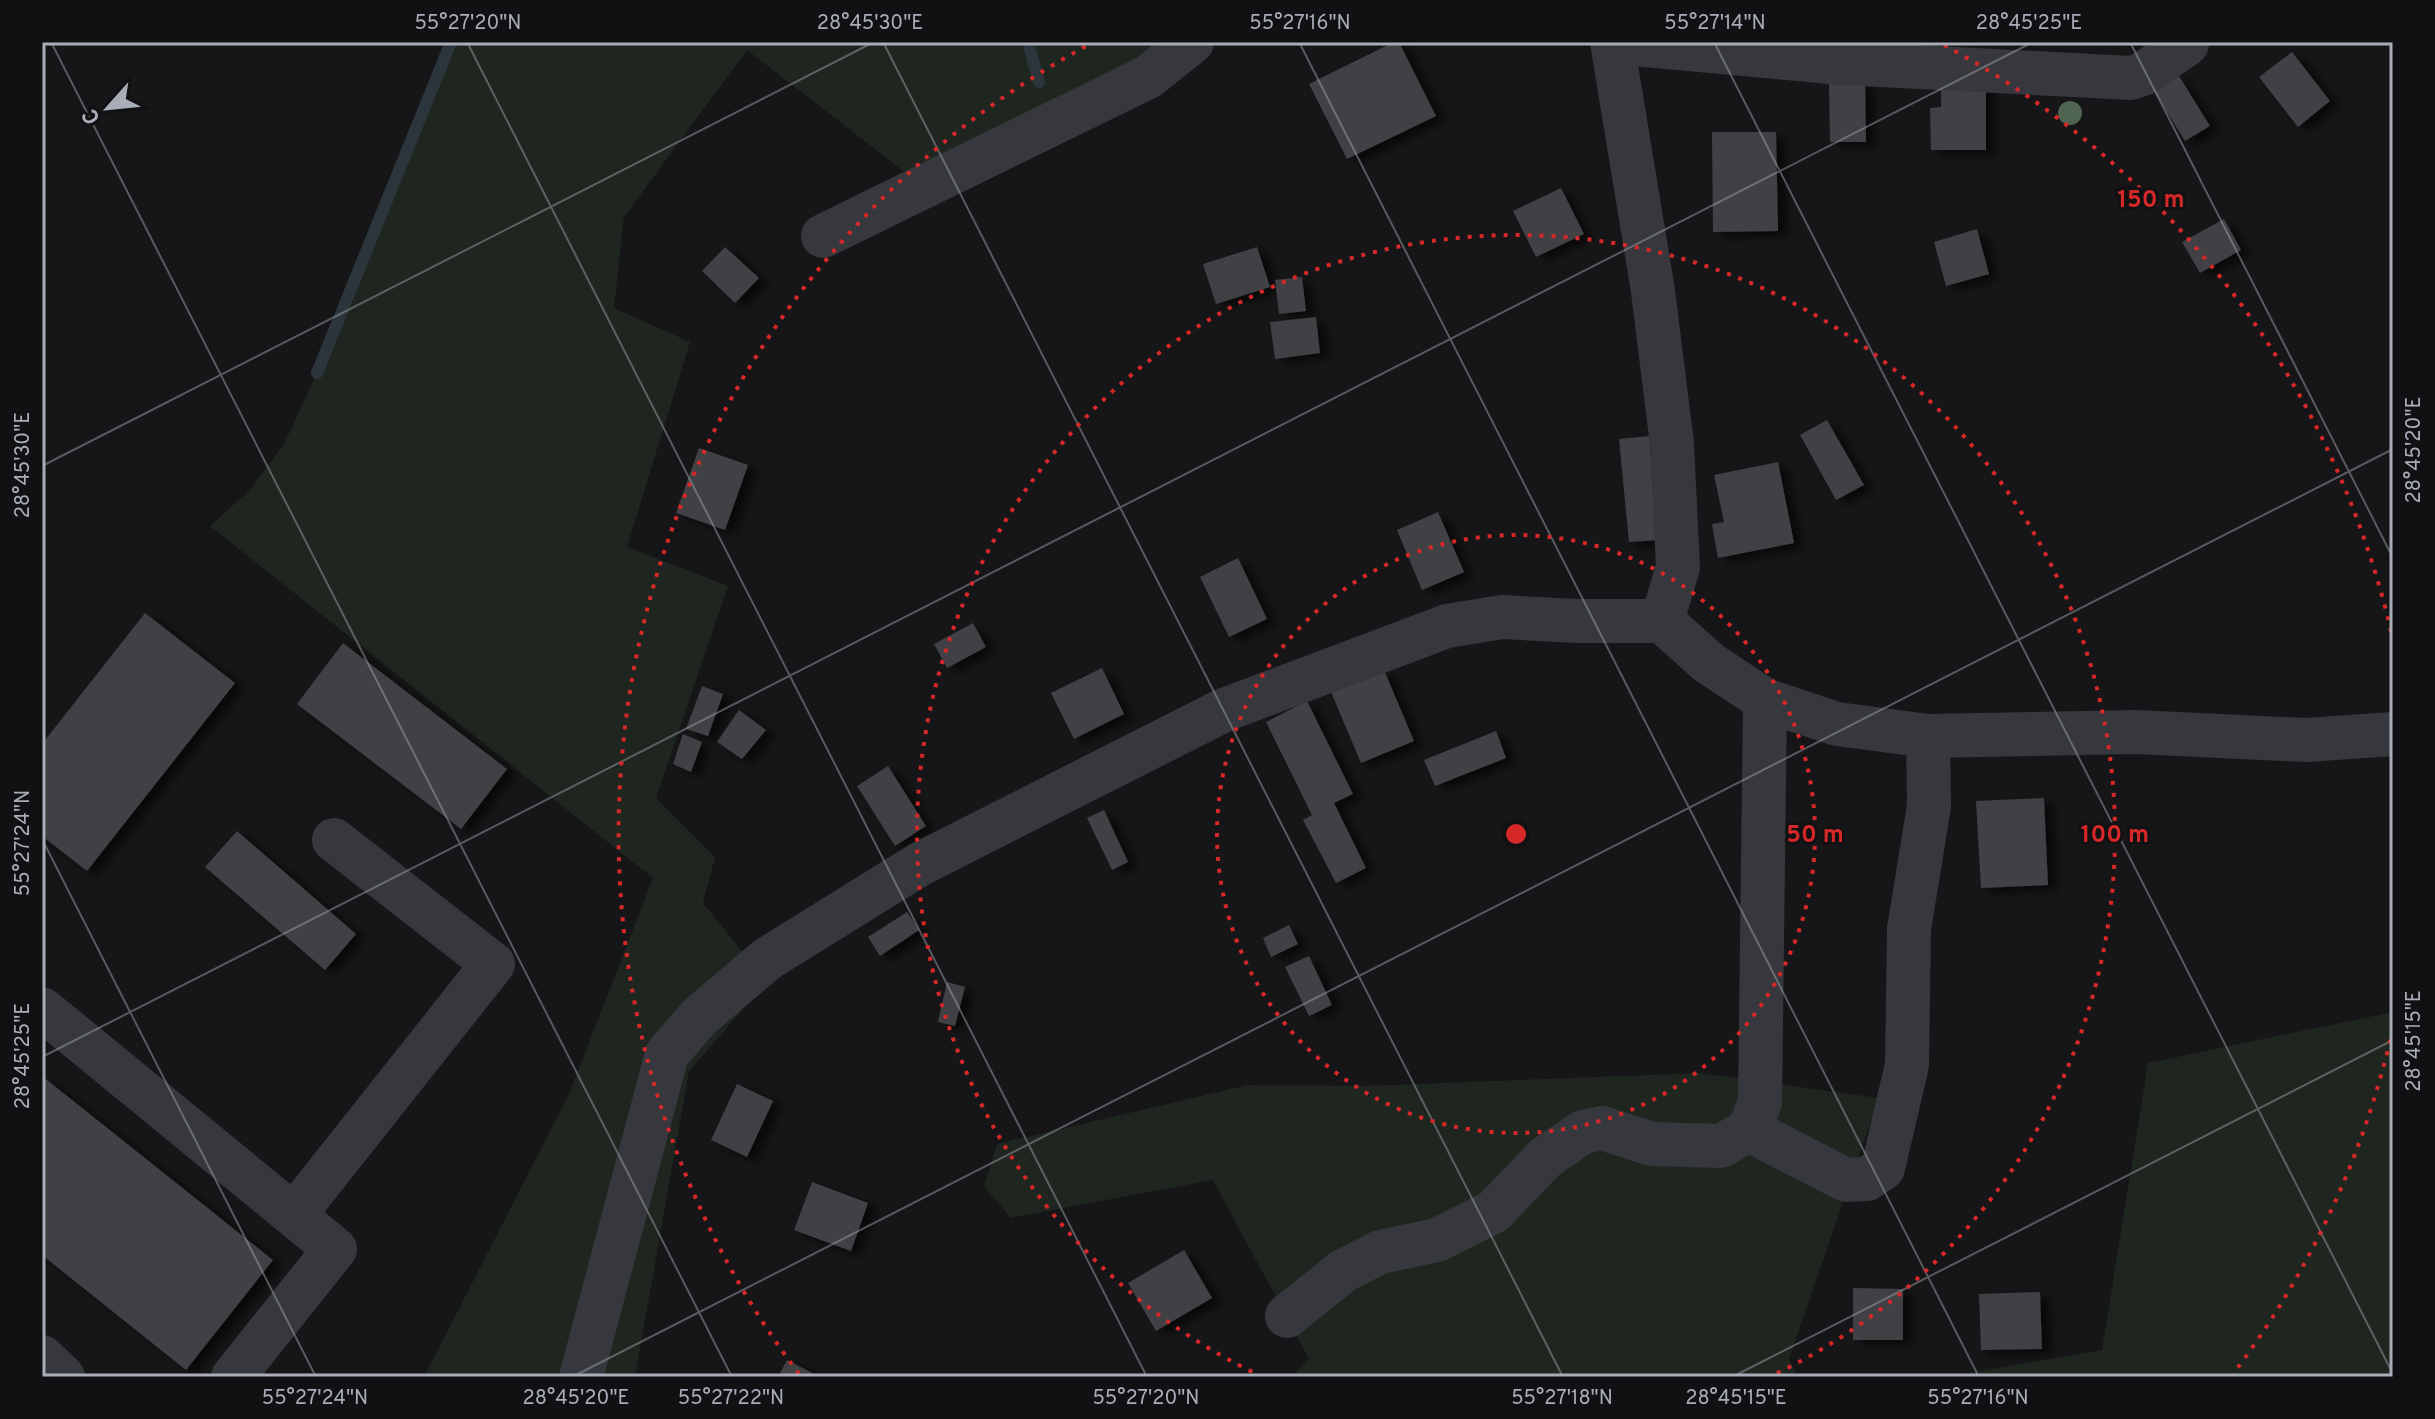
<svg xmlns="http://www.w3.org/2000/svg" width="2435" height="1419" font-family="Overpass,sans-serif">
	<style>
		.green { fill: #1e261f }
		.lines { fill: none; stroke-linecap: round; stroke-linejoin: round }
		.stream { stroke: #2c353c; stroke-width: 12 }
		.building { fill: #404145; filter: url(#shadow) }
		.minor { stroke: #37383d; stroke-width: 44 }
		.tree { fill: #506452 }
		.ticks { fill: none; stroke: #a8adb8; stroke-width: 2; stroke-opacity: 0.45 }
		.ring { fill: none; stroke: #d62828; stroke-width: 4; stroke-dasharray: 4 8 }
		.centre { fill: #d62828; stroke: #111113; stroke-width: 4 }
		.ring-label { font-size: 24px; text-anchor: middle; font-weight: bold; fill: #d62828; stroke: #111113; stroke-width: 6; stroke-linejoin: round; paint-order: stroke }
		.neatline { fill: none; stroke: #a8adb8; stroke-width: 3 }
		.ticks-label { font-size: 20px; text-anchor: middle; fill: #a8adb8 }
	</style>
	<defs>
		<filter id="shadow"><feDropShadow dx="9" dy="5" stdDeviation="4" flood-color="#0009"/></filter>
	</defs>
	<rect width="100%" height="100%" fill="#161618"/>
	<path class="green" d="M451,42H1161L937,197L747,50L624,217L614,308L690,342L627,547L728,586L656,798L715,857L703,903L767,982L689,1071L635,1377H424L569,1094L653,878L210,526L250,490L285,442L317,373Z
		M2393,1012V1377H1970L1969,1373L2102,1350L2148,1063Z
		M1700,1073L1879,1098L1789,1359L1797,1377H1291L1309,1359L1213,1180L1011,1218L984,1186L997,1144L1248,1085L1365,1086Z"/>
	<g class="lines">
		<path class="stream" d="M1028,42L1039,82
			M317,373L451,42"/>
	</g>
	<path class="building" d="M1394,42H1399L1436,116L1347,159L1309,84Z
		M2292,52L2330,101L2298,127L2259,77Z
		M2179,76L2210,126L2185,141L2154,91Z
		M1865,81L1866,142H1830L1829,82Z
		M1986,84V150H1931L1930,108L1941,107V85Z
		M1712,132H1776L1778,231L1713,232Z
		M1561,188L1584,234L1536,257L1513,211Z
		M2224,219L2241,250L2200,273L2182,242Z
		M1977,229L1989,274L1946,286L1934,242Z
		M725,247L759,278L735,303L702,271Z
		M1257,247L1270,287L1216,304L1203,264Z
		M1302,277L1306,311L1279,314L1275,280Z
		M1316,317L1320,353L1275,359L1270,322Z
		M1827,420L1864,485L1836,500L1800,435Z
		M1649,436L1658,540L1629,542L1619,439Z
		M699,448L748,465L725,530L676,513Z
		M1778,462L1794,543L1718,558L1712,524L1724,522L1714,475Z
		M1438,512L1464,572L1422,590L1397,530Z
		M1238,558L1267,619L1229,637L1200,577Z
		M145,613L235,683L87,871L42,836V744Z
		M973,623L986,647L947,668L934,644Z
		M343,643L507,769L461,829L297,704Z
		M1102,668L1124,714L1074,739L1051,693Z
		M1384,670L1414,741L1361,763L1331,692Z
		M702,686L723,694L708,736L686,729Z
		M1307,701L1353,794L1334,803L1366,868L1336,883L1303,820L1312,815L1266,722Z
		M739,710L766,730L742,759L717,742Z
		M1496,731L1506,758L1435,786L1424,760Z
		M683,734L702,742L691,772L673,764Z
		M888,766L926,826L895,846L857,786Z
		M2044,798L2048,885L1981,888L1976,801Z
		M1104,810L1128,862L1112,870L1087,818Z
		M237,831L356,934L325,970L205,867Z
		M907,912L919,930L880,956L868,937Z
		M1289,925L1298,944L1271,957L1263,938Z
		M1309,956L1332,1005L1309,1016L1285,967Z
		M947,982L965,987L955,1026L938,1022Z
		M42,1076L273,1260L186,1370L42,1255Z
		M737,1084L773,1101L747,1157L711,1140Z
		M812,1182L868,1203L851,1251L794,1230Z
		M1184,1250L1212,1298L1156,1331L1128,1283Z
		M1853,1288L1903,1289V1340H1853Z
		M2040,1292L2042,1349L1981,1350L1979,1294Z
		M787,1360L820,1377H778Z"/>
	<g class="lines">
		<path class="minor" d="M1612,42L1653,291L1672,444L1678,567L1662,621
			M1613,42L1841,63L2131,78L2143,74L2187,44
			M823,236L1148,77L1192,42
			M42,1009L335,1249L233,1377
			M1749,1130L1846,1180L1867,1179L1883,1168L1907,1065L1909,929L1929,806L1928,736
			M294,1215L493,964L334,840
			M1287,1316L1343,1271L1380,1252L1437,1240L1493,1212L1546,1157L1583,1132L1602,1128L1652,1144L1721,1146L1749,1130L1760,1102L1765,700
			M42,1357L63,1377
			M581,1377L667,1054L699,1017L767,959L920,864L1224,710L1447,626L1502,617L1577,621H1662L1709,663L1765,700L1837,724L1928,736L2135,732L2306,740L2393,734"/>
	</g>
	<circle class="tree" cx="2070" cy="113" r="12"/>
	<path class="ticks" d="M51,42L732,1377M467,42L1147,1377M883,42L1563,1377M1299,42L1979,1377M1714,42L2393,1374M2130,42L2393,558M42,466L874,42M42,839L316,1377M42,1057L2033,42M572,1377L2393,449M1732,1377L2393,1040"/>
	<g class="ring">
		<circle cx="1516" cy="834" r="299"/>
		<path d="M1263 1377A599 599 0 1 1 1769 1377"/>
		<path d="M2393 1028A898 898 0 0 1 2233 1374M799 1374A898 898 0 0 1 1088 45M1944 45A898 898 0 0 1 2393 640"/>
	</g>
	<circle cx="1516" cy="834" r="12" class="centre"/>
	<g class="ring-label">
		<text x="2151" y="207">150 m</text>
		<text x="1815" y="842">50 m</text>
		<text x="2115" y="842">100 m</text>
	</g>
	<rect width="2435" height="1419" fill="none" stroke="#111113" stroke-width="88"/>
	<g transform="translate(108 108) rotate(243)" stroke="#111113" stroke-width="6" paint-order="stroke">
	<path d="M0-6L14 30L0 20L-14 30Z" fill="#a8adb8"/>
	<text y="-12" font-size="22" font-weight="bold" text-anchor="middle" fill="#a8adb8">С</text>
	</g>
	<rect x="44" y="44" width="2347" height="1331" class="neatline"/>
	<g class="ticks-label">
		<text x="468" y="29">55°27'20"N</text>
		<text x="870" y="29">28°45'30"E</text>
		<text x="1300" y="29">55°27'16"N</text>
		<text x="1715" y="29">55°27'14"N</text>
		<text x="2029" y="29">28°45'25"E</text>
		<text transform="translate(2413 450) rotate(-90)" y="7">28°45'20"E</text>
		<text transform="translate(22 465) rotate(-90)" y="7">28°45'30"E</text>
		<text transform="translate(22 843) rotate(-90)" y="7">55°27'24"N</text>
		<text transform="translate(2413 1041) rotate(-90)" y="7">28°45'15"E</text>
		<text transform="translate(22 1056) rotate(-90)" y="7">28°45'25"E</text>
		<text x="315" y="1404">55°27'24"N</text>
		<text x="576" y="1404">28°45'20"E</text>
		<text x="731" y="1404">55°27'22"N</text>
		<text x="1146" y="1404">55°27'20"N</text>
		<text x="1562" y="1404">55°27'18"N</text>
		<text x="1736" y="1404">28°45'15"E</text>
		<text x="1978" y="1404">55°27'16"N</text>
	</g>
</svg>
